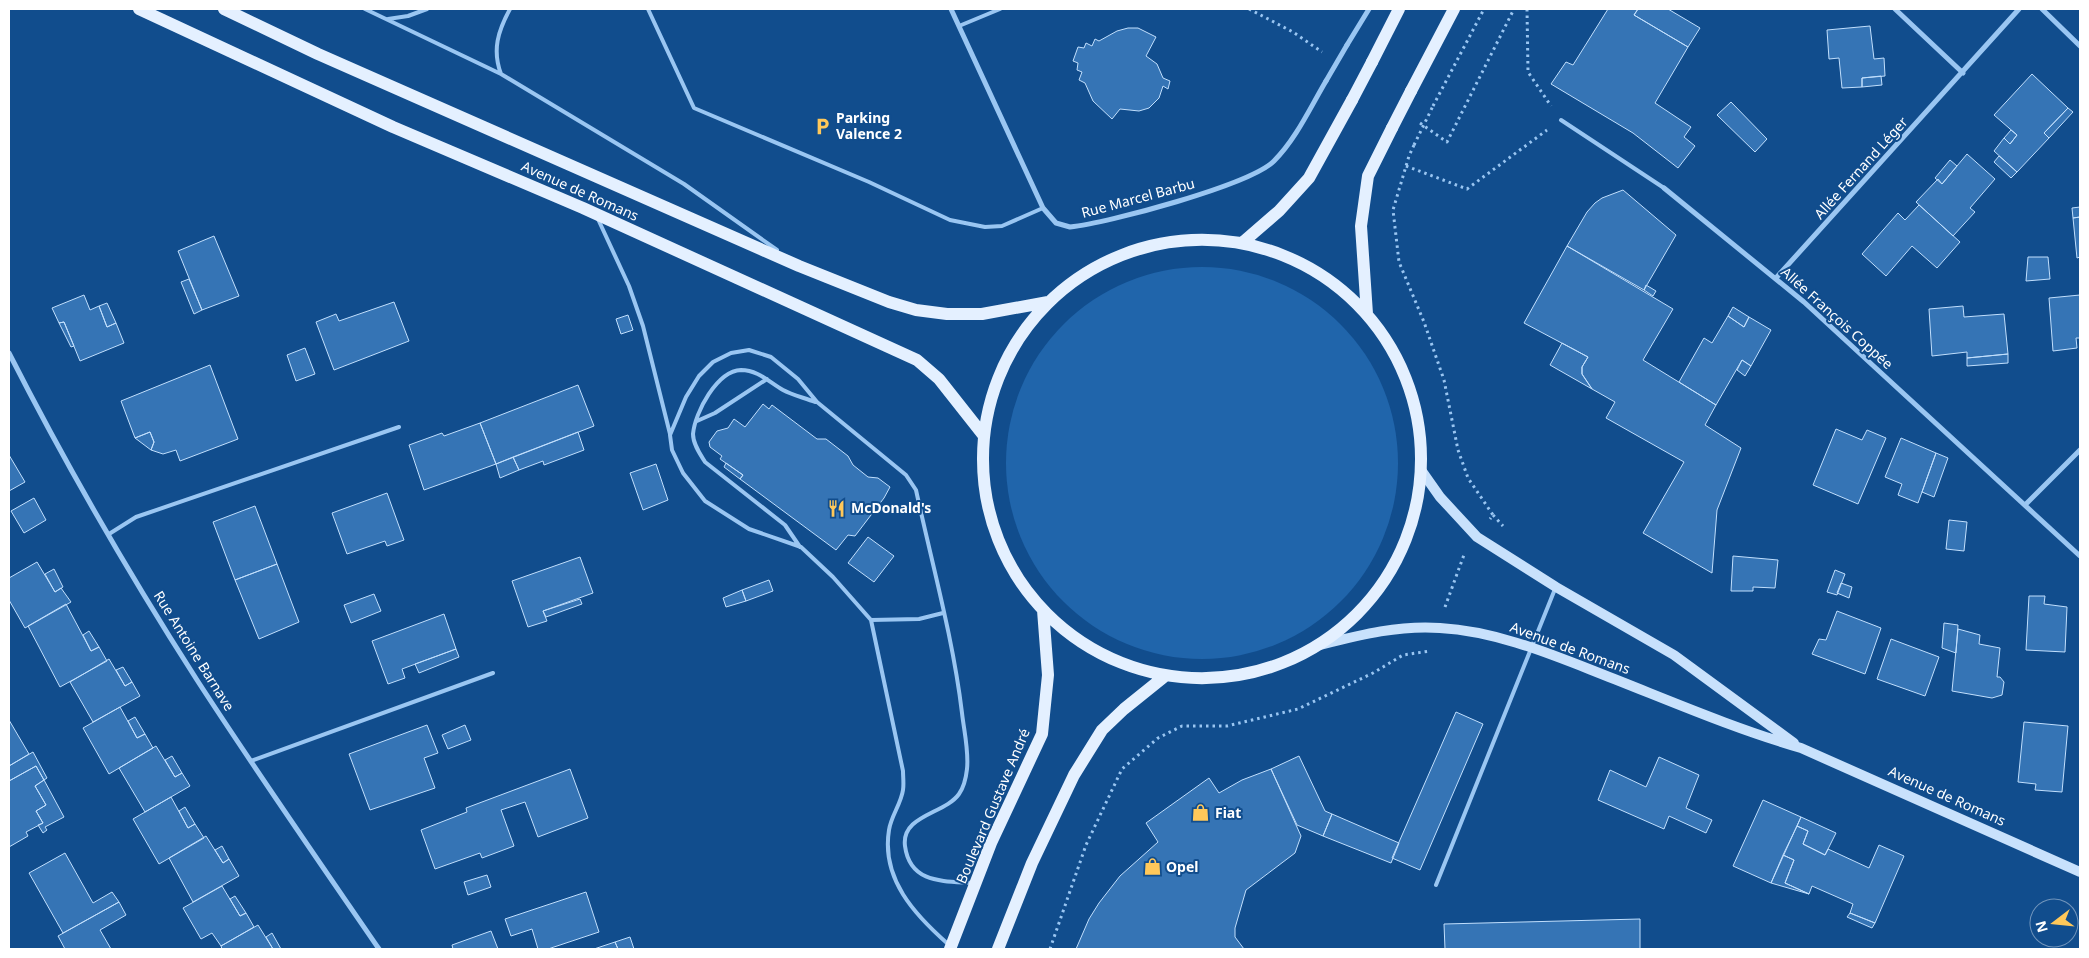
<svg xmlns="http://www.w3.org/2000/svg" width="2089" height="958" font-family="'Noto Sans',sans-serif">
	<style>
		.green { fill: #2065ab }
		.building { fill: #3574b5; stroke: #c1dffd }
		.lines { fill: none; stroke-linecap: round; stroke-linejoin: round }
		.path { stroke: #9ac6f2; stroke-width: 3; stroke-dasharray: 2.5 4; stroke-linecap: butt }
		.lane { stroke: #9ac6f2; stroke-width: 4 }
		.street { stroke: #9ac6f2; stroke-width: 5 }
		.secondary { stroke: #c8e1fc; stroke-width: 10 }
		.primary { stroke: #e4f0ff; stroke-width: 12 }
		.path-bridge { stroke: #9ac6f2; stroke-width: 3; stroke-dasharray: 2.5 4; stroke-linecap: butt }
		.street-bridge { stroke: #9ac6f2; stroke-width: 5 }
		.primary-bridge { stroke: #e4f0ff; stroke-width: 12 }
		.labels { text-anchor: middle; stroke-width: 4; stroke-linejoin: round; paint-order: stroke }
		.poi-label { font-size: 14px; font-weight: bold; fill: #fff; stroke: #114d8d; text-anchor: start }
		.street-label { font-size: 14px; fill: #fff; stroke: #114d8d }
	</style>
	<rect width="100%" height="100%" fill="#114d8d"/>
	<path class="green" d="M1006 463a196 196 0 1 1 392 0a196 196 0 1 1-392 0Z"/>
	<path class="building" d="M1608,9H1638L1634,15L1688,47L1655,103L1691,127L1684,137L1695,146L1678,168L1633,133L1551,84L1566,62L1573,65Z
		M1638,9H1668L1700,28L1688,47L1634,15Z
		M1870,26L1874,59L1884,58L1885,76L1862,78V87L1842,88L1839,58L1829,59L1827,30Z
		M1128,28H1138L1156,37L1146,56L1157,64L1163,78L1170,81L1168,89L1163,86L1159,98L1149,108L1139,111L1120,109L1112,119L1093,101L1085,83L1079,80L1082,72L1077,70L1078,63L1073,61L1078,47L1084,48L1086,43L1092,46L1095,39L1099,41L1117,31Z
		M2032,74L2068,108L2044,133L2049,138L2017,172L1994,151L2004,138L2010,144L2017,135L1994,115Z
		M1881,76L1882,85L1862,87V78Z
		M1731,102L1767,139L1755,152L1717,115Z
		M2068,108L2073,112L2049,138L2044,133Z
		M2011,130L2017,135L2010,144L2004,138Z
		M1967,154L1995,179L1970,208L1975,212L1953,236L1916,202L1938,179L1942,184Z
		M1999,156L2017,172L2011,178L1994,162Z
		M1950,160L1957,166L1942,184L1935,178Z
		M1623,190L1676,235L1644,290L1567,246L1587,212L1595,203L1602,198Z
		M1919,205L1960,242L1937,268L1912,246L1886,276L1862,254L1898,213L1905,220Z
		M2080,207V217L2073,218L2072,208Z
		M2080,217V257L2077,258L2073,218Z
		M214,236L239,296L202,310L178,251Z
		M1567,246L1673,309L1643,360L1716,405L1705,425L1741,448L1717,510L1712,573L1643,533L1684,462L1606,418L1615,402L1592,389L1582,374V367L1588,357L1524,323Z
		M2028,257H2048L2050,279L2026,281Z
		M189,279L202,310L194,314L181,282Z
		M1646,285L1656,291L1653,296L1644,290Z
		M84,295L90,310L99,306L107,327L116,323L124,343L80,361L64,322L59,323L52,308Z
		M2080,295V338H2076L2077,348L2053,351L2049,298Z
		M394,302L409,341L334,370L316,322L336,314L339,321Z
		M107,303L116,323L107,327L99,306Z
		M1963,306L1964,317L2004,314L2008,354L1967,358V352L1932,356L1929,309Z
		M1733,307L1749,317L1744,327L1728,316Z
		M628,315L633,330L621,334L616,319Z
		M1728,316L1744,327L1749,317L1771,330L1751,366L1742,360L1716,405L1679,382L1704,338L1712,343Z
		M64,322L74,346L71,347L59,323Z
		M1562,343L1588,357L1582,367V374L1592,389L1550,365Z
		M305,348L315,374L296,381L287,355Z
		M2008,354V363L1967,366V358Z
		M1742,360L1751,366L1745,376L1737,370Z
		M210,365L238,439L180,461L176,450L163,454L151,450L154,442L150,432L135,438L121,401Z
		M578,385L594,426L496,464L480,423Z
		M763,404L769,409L772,405L817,439H826L848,456L853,465L868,477L878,478L890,487L884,498L855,536L848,535L836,550L740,479L743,475L720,459L722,456L710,447L709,442L717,431L728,428L734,419L745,427Z
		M480,423L496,464L424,490L409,445L442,433L444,436Z
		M1836,429L1862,440L1867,430L1886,438L1858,504L1813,485Z
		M150,432L154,442L151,450L135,438Z
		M578,432L584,450L544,465L543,461L519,470L513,457Z
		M1901,438L1936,453L1918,503L1898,495L1902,484L1885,477Z
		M1936,453L1948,458L1934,497L1922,492Z
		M9,455L25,482L9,491Z
		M513,457L519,470L500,478L496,464Z
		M726,463L743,475L740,479L724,467Z
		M656,464L668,500L643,510L630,473Z
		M387,493L404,540L387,546L385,541L347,554L332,513Z
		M34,498L46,520L24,533L11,511Z
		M255,506L277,564L235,580L213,522Z
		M1949,520L1967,522L1964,551L1946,549Z
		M868,537L894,556L874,582L848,563Z
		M1733,556L1778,560L1775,588L1753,587V591H1731Z
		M580,557L593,593L543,611L547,621L528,627L512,581Z
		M37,562L55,592L61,588L71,602L25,628L9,600V578Z
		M277,564L299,622L259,639L235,580Z
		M54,569L63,587L55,592L45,574Z
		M1835,570L1845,574L1837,595L1827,592Z
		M769,580L773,591L746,601L742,590Z
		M1841,583L1852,587L1849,598L1837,593Z
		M742,590L746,601L726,607L723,598Z
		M374,594L381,611L351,623L344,605Z
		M2029,596H2045L2044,604L2067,607L2065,652L2026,650Z
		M580,599L582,604L546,617L543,611Z
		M66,604L91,651L99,647L107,661L60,687L28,626Z
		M1837,611L1881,628L1865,674L1812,654L1819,639L1826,640Z
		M444,614L456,649L402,669L405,678L388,684L372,641Z
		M1944,623L1958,625L1956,653L1942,648Z
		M1958,629L1980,635L1979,644L2000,648L1997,677H2000L2004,682L2002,695L1992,698L1952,691Z
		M89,631L99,647L91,651L83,635Z
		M1891,639L1939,657L1925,696L1877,679Z
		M456,649L459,657L419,673L415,664Z
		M109,659L125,686L132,682L140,696L93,722L70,682Z
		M123,667L132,682L125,686L116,670Z
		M120,707L137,738L145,734L153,748L109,774L83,728Z
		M1456,712L1483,724L1420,870L1392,858Z
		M135,717L145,734L137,738L128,721Z
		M9,720L29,754L9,766Z
		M2024,722L2068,726L2062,792L2035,790L2036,784L2018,782Z
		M427,725L438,753L424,758L435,788L370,810L349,754Z
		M465,725L471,740L448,749L442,735Z
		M156,746L175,777L182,773L190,786L145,812L119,768Z
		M33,752L47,778L44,780L36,766L9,781V766Z
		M172,756L182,773L175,777L165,760Z
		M1299,756L1325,811L1332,814L1323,836L1297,825L1271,769Z
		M1659,757L1699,775L1686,808L1712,820L1706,833L1669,816L1664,829L1598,800L1610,770L1646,787Z
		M36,766L44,780L35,786L46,805L36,811L43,823L26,832L28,836L9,847V781Z
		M570,769L588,818L538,837L525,802L501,810L514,846L482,858L480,853L435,869L421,830L467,812L466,808Z
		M1271,769L1301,836L1295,853L1246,890L1235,928V937L1244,949H1076L1089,919L1099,903L1120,876L1158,842L1146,823L1209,778L1219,793L1242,780Z
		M44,780L64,817L45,827L47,830L43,833L38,825L43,823L36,811L46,805L35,786Z
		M171,797L188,828L195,824L204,838L159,864L133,819Z
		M1763,800L1801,817L1771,883L1733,866Z
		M185,807L195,824L188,828L179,811Z
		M1332,814L1399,843L1391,863L1323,836Z
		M1801,817L1836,833L1825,855L1803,844L1808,831L1797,826Z
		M1797,826L1808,831L1803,844L1825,855L1828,849L1869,868L1879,845L1904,856L1875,923L1850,913L1853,904L1812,886L1809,894L1785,883L1794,860L1783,855Z
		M206,836L223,863L229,859L239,876L193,902L169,858Z
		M222,846L229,859L223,863L215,850Z
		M65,853L93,903L112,892L119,902L63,933L29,873Z
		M1783,855L1794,860L1785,883L1809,894L1771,883Z
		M487,875L491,887L468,895L464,882Z
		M222,886L240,916L246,913L254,927L221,946L212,933L201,939L183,908Z
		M586,892L599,932L548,949H538L532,929L511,936L505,919Z
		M235,896L246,913L240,916L230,899Z
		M119,902L126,915L100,930L111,949H65L58,936Z
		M1850,913L1875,923L1872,928L1847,917Z
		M1640,919V949H1445L1444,924Z
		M258,925L273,949H222L221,946Z
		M491,931L498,949H453L452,945Z
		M272,933L281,949H273L266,937Z
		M630,937L634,949H618L615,942Z
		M615,942L618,949H594Z"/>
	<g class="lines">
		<path class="path" d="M1249,9L1293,32L1322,52
			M1527,9L1528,72L1551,106
			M1433,106L1484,9
			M1420,123L1447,142L1514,9
			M1414,145L1409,156L1393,210L1399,262L1424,322L1444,380L1458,450L1468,478L1493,515L1490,519
			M1406,166L1467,189L1547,130
			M1493,515L1503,526
			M1445,607L1465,552
			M1050,949L1086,845L1122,769L1158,738L1182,726H1227L1298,709L1373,673L1403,655L1430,651"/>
		<path class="lane" d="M365,9L501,74L684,184L777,250
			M648,9L694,108L869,182L950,220L985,227L1002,226L1043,208
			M388,19L408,16L427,9
			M959,26L1000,9
			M501,74C492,50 498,31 510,9
			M1561,120L1664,188
			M598,219L629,286L643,326L670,434
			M697,421L715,413L767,379
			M109,534L136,517L399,427
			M800,547L785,525L705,462C700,454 693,444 693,434C695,412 717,371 741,370C758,370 769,382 783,390C792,395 805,398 815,402
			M871,620L919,619L943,613
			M251,761L493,673
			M1436,885L1555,589
			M948,944C915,915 881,879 889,830C891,816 901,804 903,790C904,784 903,777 903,771L871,620L833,577L801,547L749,529L705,501L683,473L672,450L670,435L686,397L699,376L713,362L731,353L749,350L771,357L798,379L817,402L906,475L916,490C932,564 953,638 962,713C964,731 969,751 967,769C966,778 964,787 959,794C945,814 901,815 905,846C910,884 944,881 973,883"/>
		<path class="street" d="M951,9L1043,208L1056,223L1070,227C1108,223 1250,185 1274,161C1296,139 1310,108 1326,81
			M1895,9L1963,73
			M2042,9L2080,46
			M1347,45L1369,9
			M1664,188L1804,302L2080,556
			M1776,278L2019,9
			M9,353C66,465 129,574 197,680C256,771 318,860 379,949
			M2025,505L2080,450"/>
		<path class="secondary" d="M1421,470L1440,497L1477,537L1556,587L1674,655L1794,743
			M1320,645C1360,635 1399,625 1440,628C1495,631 1548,653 1599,673C1666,699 1732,728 1801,748L2080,872"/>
		<path class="primary" d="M139,9L393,127L583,208L917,360L939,379L984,436
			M224,9L318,54L799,266L889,302L916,310L947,314H982L1048,302
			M1372,62L1399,9
			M1411,91L1454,9
			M983 459a219 219 0 1 1 438 0a219 219 0 1 1-438 0Z
			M1242,243L1279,211L1309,178L1352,100
			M1367,314L1361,226L1368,176L1392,128
			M950,949L991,843L1042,734L1048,675L1043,610
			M998,949L1032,863L1074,775L1102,730L1124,709L1165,676"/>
		<path class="path-bridge" d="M1414,145L1433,106"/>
		<path class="street-bridge" d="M1326,81L1347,45"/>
		<path class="primary-bridge" d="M1352,100L1372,62
			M1392,128L1411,91"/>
	</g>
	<defs>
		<symbol id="parking-bare" viewBox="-9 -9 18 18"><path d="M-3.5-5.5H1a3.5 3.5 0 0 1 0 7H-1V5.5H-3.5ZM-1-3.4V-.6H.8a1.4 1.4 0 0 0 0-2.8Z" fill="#ffc85a" stroke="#114d8d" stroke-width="2.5" paint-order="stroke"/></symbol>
		<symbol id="restaurant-bare" viewBox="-9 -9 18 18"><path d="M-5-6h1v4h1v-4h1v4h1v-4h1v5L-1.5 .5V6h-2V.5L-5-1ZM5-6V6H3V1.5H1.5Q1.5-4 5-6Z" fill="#ffc85a" stroke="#114d8d" stroke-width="2.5" paint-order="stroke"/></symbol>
		<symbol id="shop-bare" viewBox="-9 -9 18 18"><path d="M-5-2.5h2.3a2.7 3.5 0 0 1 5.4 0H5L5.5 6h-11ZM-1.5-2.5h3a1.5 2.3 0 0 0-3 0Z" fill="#ffc85a" stroke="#114d8d" stroke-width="2.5" paint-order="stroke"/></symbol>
	</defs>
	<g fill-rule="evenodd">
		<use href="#parking-bare" x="810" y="114" width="25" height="25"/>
		<use href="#restaurant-bare" x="824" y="496" width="25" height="25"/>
		<use href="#shop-bare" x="1188" y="800" width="25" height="25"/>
		<use href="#shop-bare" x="1140" y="854" width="25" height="25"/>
	</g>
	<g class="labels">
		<g class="poi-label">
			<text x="836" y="123">Parking<tspan x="836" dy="16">Valence 2</tspan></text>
			<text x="851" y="513">McDonald's</text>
			<text x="1215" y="818">Fiat</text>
			<text x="1166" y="872">Opel</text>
		</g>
		<g class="street-label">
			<text transform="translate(1861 168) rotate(-48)" y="5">Allée Fernand Léger</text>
			<text transform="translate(580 191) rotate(24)" y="5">Avenue de Romans</text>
			<text transform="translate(1138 198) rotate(-15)" y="5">Rue Marcel Barbu</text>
			<text transform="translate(1837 318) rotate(42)" y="5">Allée François Coppée</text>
			<text transform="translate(1570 648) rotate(20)" y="5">Avenue de Romans</text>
			<text transform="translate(194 651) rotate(58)" y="5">Rue Antoine Barnave</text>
			<text transform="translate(1947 796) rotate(24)" y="5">Avenue de Romans</text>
			<text transform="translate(993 806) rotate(-67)" y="5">Boulevard Gustave André</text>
		</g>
	</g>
	<rect width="2089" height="958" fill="none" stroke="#ffffff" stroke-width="20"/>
	<g transform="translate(2054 923) rotate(254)"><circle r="24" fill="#114d8d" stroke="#7094bb"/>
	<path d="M0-4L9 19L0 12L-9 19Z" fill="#ffc85a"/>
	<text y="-8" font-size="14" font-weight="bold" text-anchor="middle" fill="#ffffff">N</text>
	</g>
</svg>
